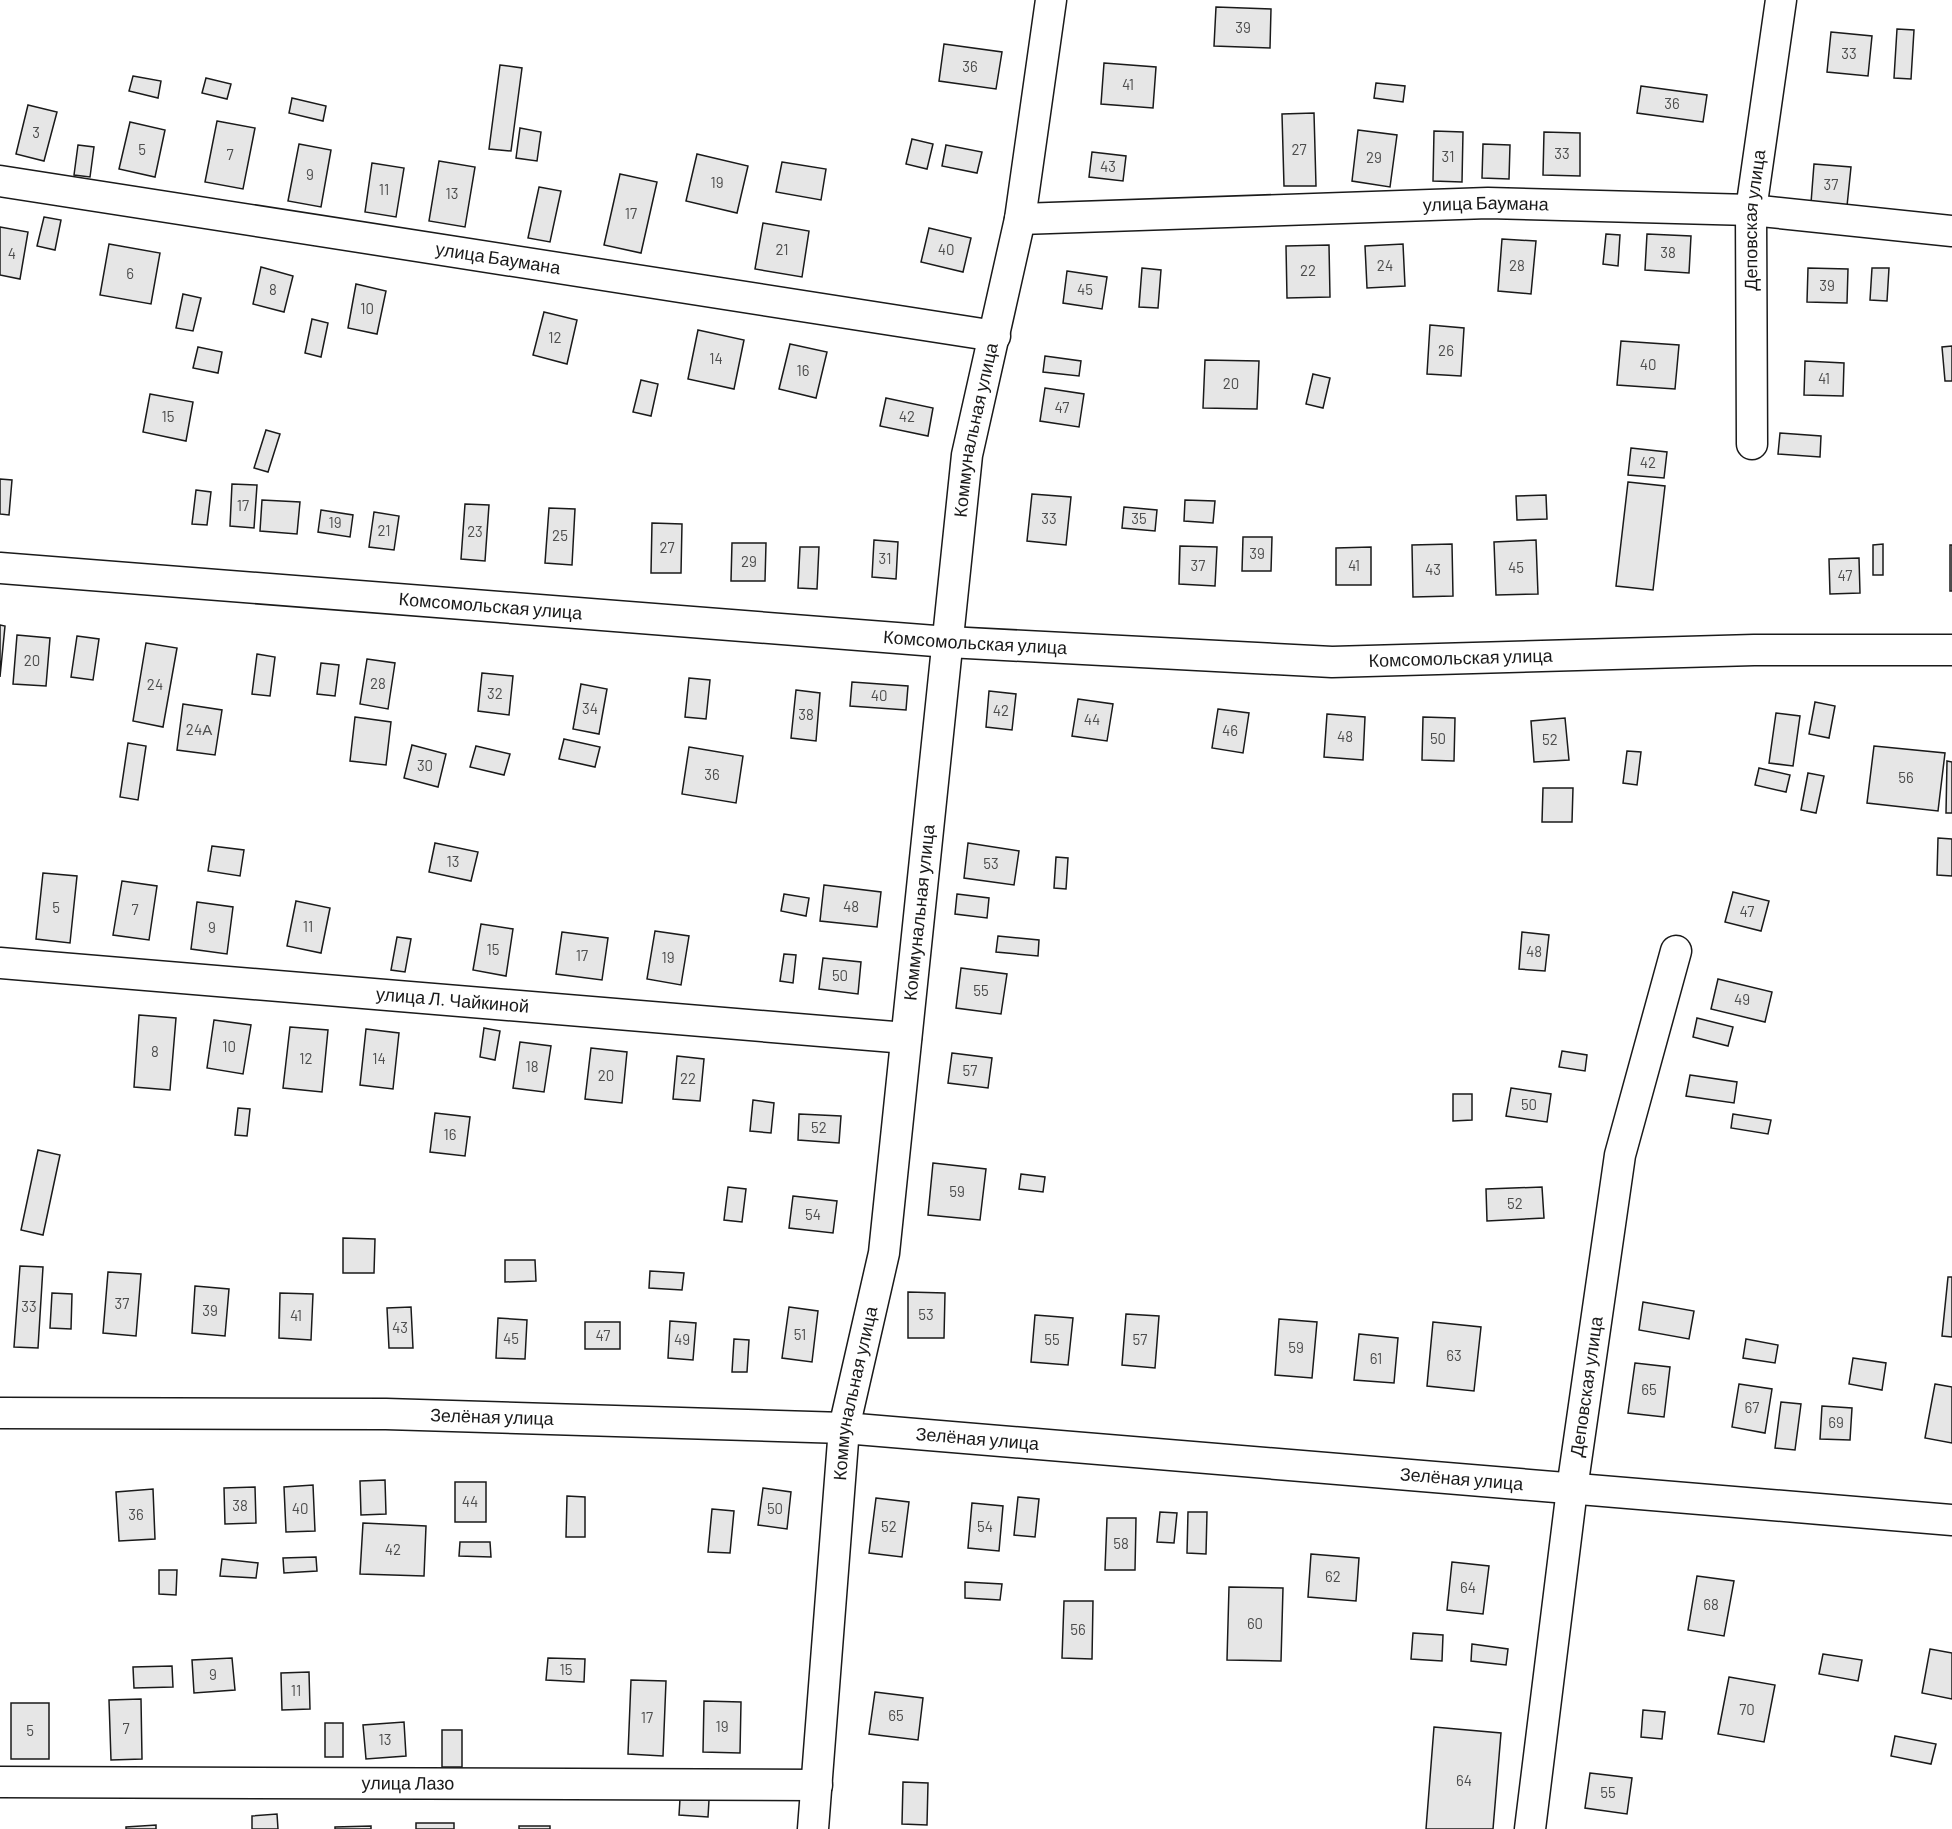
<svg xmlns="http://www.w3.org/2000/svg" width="1952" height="1829" font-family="Barlow,sans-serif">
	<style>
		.building { fill: #e6e6e6; stroke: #1a1a1a; stroke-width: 1.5 }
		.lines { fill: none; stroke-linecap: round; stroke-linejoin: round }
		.street-casing { stroke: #1a1a1a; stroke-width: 33 }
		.street { stroke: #fff; stroke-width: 30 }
		.labels { text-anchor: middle; stroke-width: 4.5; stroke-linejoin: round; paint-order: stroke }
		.number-label { font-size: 15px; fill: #4d4d4d }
		.street-label { font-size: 18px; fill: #1a1a1a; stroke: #fff }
	</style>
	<rect width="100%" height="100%" fill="#fff"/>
	<path class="building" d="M1216,7L1271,9L1270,48L1214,46Z
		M1897,29L1914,30L1911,79L1894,78Z
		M1831,32L1872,36L1868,76L1827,72Z
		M944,44L1002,52L996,89L939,81Z
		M1104,63L1156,67L1153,108L1101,104Z
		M500,65L522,68L511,151L489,149Z
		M133,76L161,81L158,98L129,91Z
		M206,78L231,84L227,99L202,93Z
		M1376,83L1405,86L1403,102L1374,98Z
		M1641,86L1707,95L1703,122L1637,113Z
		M292,98L326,106L323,121L289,113Z
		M28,105L57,112L44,161L16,154Z
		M1314,113L1316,186H1284L1282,114Z
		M217,121L255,128L243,189L205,182Z
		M130,122L165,130L155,177L119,169Z
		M520,128L541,132L537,161L516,158Z
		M1358,130L1397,135L1390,187L1352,181Z
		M1434,131L1463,132L1462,182L1433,181Z
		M1544,132L1580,133V176L1543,175Z
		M912,139L933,144L927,169L906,164Z
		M299,144L331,150L321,207L288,201Z
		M1483,144L1510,145L1509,179L1482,178Z
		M78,145L94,147L90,177L74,175Z
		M946,145L982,152L977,173L942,166Z
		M1092,152L1126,156L1123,181L1089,177Z
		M697,154L748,166L737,213L686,201Z
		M439,161L475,167L465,227L429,221Z
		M782,162L826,169L821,200L776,192Z
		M372,163L404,168L396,217L365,212Z
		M1814,164L1851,167L1847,206L1811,203Z
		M620,174L657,182L641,253L604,245Z
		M539,187L561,191L550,242L528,238Z
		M44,217L61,220L55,250L37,246Z
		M763,223L809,231L802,277L755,269Z
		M0,227L28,232L20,279L0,275Z
		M929,228L971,238L963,272L921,262Z
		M1606,234L1620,235L1618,266L1603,264Z
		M1647,234L1691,236L1689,273L1645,270Z
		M1502,239L1536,241L1531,294L1498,291Z
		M109,244L160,253L151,304L100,295Z
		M1403,244L1405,286L1367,288L1365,246Z
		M1329,245L1330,297L1287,298L1286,246Z
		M261,267L293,276L284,312L253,304Z
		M1142,268L1161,270L1158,308L1139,307Z
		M1808,268L1848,269L1847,303L1807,302Z
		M1872,268H1889L1887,301L1870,300Z
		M1067,271L1107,277L1102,309L1063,303Z
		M356,284L386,291L377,334L348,328Z
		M183,294L201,298L193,331L176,328Z
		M544,312L577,320L567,364L533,355Z
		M312,319L328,323L321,357L305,353Z
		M1430,325L1464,328L1461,376L1427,374Z
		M698,330L744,340L734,389L688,379Z
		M1621,341L1679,345L1675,389L1617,385Z
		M790,344L827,352L816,398L779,389Z
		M1952,346V381H1945L1942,347Z
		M198,347L222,352L218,373L193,368Z
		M1045,356L1081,361L1079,376L1043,372Z
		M1205,360L1259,361L1257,409L1203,408Z
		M1805,361L1844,363L1843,396L1804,395Z
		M1313,374L1330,378L1323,408L1306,404Z
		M641,380L658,384L651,416L633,412Z
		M1045,388L1084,394L1079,427L1040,421Z
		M150,394L193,402L186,441L143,432Z
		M886,398L933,408L928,436L880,426Z
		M266,430L280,434L268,472L254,468Z
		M1780,433L1821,436L1820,457L1778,454Z
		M1631,448L1667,452L1664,478L1628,475Z
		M0,479L12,480L9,515L0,514Z
		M1628,482L1665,486L1653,590L1616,586Z
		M232,484L257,485L254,528L230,526Z
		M196,490L211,492L207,525L192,524Z
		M1032,494L1071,497L1066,545L1027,541Z
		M1546,495L1547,519L1517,520L1516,496Z
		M262,500L300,502L297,534L260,531Z
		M1185,500L1215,501L1213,523L1184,521Z
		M465,504L489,505L485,561L461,559Z
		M1124,507L1157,510L1155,531L1122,528Z
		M549,508L575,509L572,565L545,563Z
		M321,510L353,515L350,537L318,532Z
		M374,512L399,516L394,550L369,547Z
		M652,523L682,524L681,573H651Z
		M1243,537H1272L1271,571H1242Z
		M874,540L898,542L896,579L872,577Z
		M1536,540L1538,594L1496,595L1494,542Z
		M732,543H766L765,581H731Z
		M1452,544L1453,596L1413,597L1412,545Z
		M1883,544V575H1873V545Z
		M1950,545H1952V591H1950Z
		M1180,546L1217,547L1215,586L1179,584Z
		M800,547H819L817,589L798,588Z
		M1371,547V585H1336V548Z
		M1859,558L1860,593L1830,594L1829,559Z
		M0,625L5,626L0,677Z
		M17,635L50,638L46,686L13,684Z
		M77,636L99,639L93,680L71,677Z
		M146,643L177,648L163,727L133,721Z
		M257,654L275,657L270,696L252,694Z
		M367,659L395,663L388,709L360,704Z
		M321,663L339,665L335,696L317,694Z
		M482,673L513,676L509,715L478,711Z
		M689,678L710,680L706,719L685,717Z
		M852,682L908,686L906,710L850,706Z
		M581,684L607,689L599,734L573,729Z
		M796,690L820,693L816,741L791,738Z
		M989,691L1016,694L1012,730L986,727Z
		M1078,699L1113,704L1107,741L1072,736Z
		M1815,702L1835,706L1829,738L1809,734Z
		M183,704L222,710L215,755L177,750Z
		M1218,709L1249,713L1243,753L1212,748Z
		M1776,713L1800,716L1793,766L1769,763Z
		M1327,714L1365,717L1363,760L1324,757Z
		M355,717L391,722L386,765L350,761Z
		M1423,717L1455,718L1454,761L1422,760Z
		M1565,718L1569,760L1534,762L1531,721Z
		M564,739L600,747L595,767L559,759Z
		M128,743L146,746L138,800L120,797Z
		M412,745L446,754L438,787L404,778Z
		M476,746L510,754L504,775L470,767Z
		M1874,746L1945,753L1938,811L1867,803Z
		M689,747L743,756L736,803L682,794Z
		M1627,751L1641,752L1637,785L1623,783Z
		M1947,761L1952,762V813H1946Z
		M1759,768L1790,775L1786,792L1755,785Z
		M1808,773L1824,776L1816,813L1801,810Z
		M1543,788H1573L1572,822H1542Z
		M1938,838L1952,839V876L1937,875Z
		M435,843L478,852L471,881L429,872Z
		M968,843L1019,851L1014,885L964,878Z
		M212,846L244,850L240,876L208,871Z
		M1056,857L1068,858L1066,889L1054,888Z
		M43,873L77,876L70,943L36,939Z
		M122,881L157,886L149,940L113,935Z
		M824,885L881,892L877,927L820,921Z
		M1733,892L1769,901L1761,931L1725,922Z
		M784,894L809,898L806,916L781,911Z
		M957,894L989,898L987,918L955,914Z
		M296,901L330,908L321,953L287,946Z
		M197,902L233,907L227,954L191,949Z
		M481,924L513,929L506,976L473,970Z
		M655,931L689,936L681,985L647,979Z
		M562,932L608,938L602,980L556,974Z
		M1522,932L1549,935L1545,971L1519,969Z
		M998,936L1039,940L1038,956L996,952Z
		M397,937L411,939L405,972L391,970Z
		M784,954L796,955L793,983L780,981Z
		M823,958L861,962L858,994L819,989Z
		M961,968L1007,974L1001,1014L956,1008Z
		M1718,979L1772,992L1765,1022L1711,1009Z
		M139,1015L176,1018L170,1090L134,1087Z
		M1697,1018L1733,1027L1728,1046L1693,1037Z
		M214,1020L251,1025L243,1074L207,1068Z
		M290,1027L328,1030L322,1092L283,1088Z
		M484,1028L500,1031L495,1060L480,1057Z
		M366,1029L399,1033L393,1089L360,1085Z
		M520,1042L551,1046L544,1092L513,1088Z
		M591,1048L627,1052L622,1103L585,1099Z
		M1562,1051L1587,1055L1585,1071L1559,1067Z
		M952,1053L992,1058L988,1088L948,1083Z
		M677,1056L704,1059L700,1101L673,1099Z
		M1690,1075L1737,1082L1734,1103L1686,1096Z
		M1511,1088L1551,1094L1547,1122L1506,1116Z
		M1453,1094H1472V1120L1453,1121Z
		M753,1100L774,1103L771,1133L750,1131Z
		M238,1108L250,1109L247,1136L235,1135Z
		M435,1113L470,1117L465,1156L430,1152Z
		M799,1114L841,1116L839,1143L798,1140Z
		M1733,1114L1771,1120L1768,1134L1731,1128Z
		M38,1150L60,1155L43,1235L21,1230Z
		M933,1163L986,1169L980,1220L928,1215Z
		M1021,1174L1045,1177L1043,1192L1019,1189Z
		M728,1187L746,1189L742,1222L724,1220Z
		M1542,1187L1544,1218L1487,1221L1486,1189Z
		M793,1196L837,1201L833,1233L789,1228Z
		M343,1238L375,1239L374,1273H343Z
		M505,1260H535L536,1281L505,1282Z
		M20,1266L43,1267L38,1348L14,1347Z
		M650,1271L684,1273L682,1290L649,1288Z
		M108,1272L141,1274L136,1336L103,1333Z
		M1948,1277H1952V1337L1942,1336Z
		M195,1286L229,1289L225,1336L192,1333Z
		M908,1292L945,1293L944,1338H908Z
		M52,1293L72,1294L71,1329L50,1328Z
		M280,1293L313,1294L311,1340L279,1338Z
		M1643,1302L1694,1311L1689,1339L1639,1330Z
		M411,1307L413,1348H389L387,1308Z
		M789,1307L818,1311L812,1362L782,1358Z
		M1126,1314L1159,1316L1155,1368L1122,1365Z
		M1035,1315L1073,1318L1068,1365L1031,1362Z
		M498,1318L527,1320L525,1359L496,1358Z
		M1279,1319L1317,1322L1312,1378L1275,1375Z
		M670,1321L696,1323L693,1360L668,1358Z
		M585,1322H620V1349H585Z
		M1433,1322L1481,1327L1474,1391L1427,1386Z
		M1359,1334L1398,1338L1394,1383L1354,1380Z
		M734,1339L749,1340L747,1372H732Z
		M1746,1339L1778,1345L1775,1363L1743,1358Z
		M1853,1358L1886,1363L1882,1390L1849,1384Z
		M1635,1363L1670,1367L1664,1417L1628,1413Z
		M1739,1384L1772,1389L1765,1433L1732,1427Z
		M1935,1384L1952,1387V1443L1925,1438Z
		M1781,1402L1801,1404L1795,1450L1775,1448Z
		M1822,1406L1852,1408L1850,1440L1820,1439Z
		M385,1480L386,1514L361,1515L360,1481Z
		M455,1482H486V1522H455Z
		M313,1485L315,1531L286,1532L284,1487Z
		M255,1487L256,1523L225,1524L224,1488Z
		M763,1488L791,1492L787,1529L758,1525Z
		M153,1489L155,1539L119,1541L116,1492Z
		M567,1496L585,1497V1537H566Z
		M1018,1497L1039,1499L1035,1537L1014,1535Z
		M876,1498L909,1502L902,1557L869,1553Z
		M972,1503L1003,1506L999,1551L968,1548Z
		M712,1509L734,1511L730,1553L708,1552Z
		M1160,1512L1177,1513L1174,1543L1157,1542Z
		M1188,1512H1207L1206,1554L1187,1553Z
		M1107,1518H1136L1135,1570H1105Z
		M363,1523L426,1526L424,1576L360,1574Z
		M460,1542H490L491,1557L459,1556Z
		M1311,1554L1359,1558L1356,1601L1308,1597Z
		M316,1557L317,1571L284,1573L283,1558Z
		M222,1559L258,1563L256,1578L220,1576Z
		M1452,1562L1489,1566L1483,1614L1447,1610Z
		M159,1570H177L176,1595L159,1594Z
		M1697,1576L1734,1581L1724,1636L1688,1630Z
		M965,1582L1002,1584L1000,1600L965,1598Z
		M1229,1587L1283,1588L1281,1661L1227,1660Z
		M1064,1601H1093L1092,1659L1062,1658Z
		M1413,1633L1443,1635L1442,1661L1411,1659Z
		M1472,1644L1508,1649L1506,1665L1471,1661Z
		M1930,1649L1952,1653V1699L1922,1693Z
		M1823,1654L1862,1660L1858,1681L1819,1674Z
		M232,1658L235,1690L194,1693L192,1660Z
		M548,1658L585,1659L584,1682L546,1680Z
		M172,1666L173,1687L134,1688L133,1667Z
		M309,1672L310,1709L282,1710L281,1673Z
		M1729,1677L1775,1685L1764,1742L1718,1734Z
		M631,1680L666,1681L663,1756L628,1754Z
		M875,1692L923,1698L918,1740L869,1734Z
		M141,1699L142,1759L111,1760L109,1700Z
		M704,1701L741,1702L740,1753L703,1752Z
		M11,1703H49V1759H11Z
		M1643,1710L1665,1712L1662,1739L1641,1737Z
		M404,1722L406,1756L366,1759L363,1725Z
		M325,1723H343V1757H325Z
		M1434,1727L1501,1733L1493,1829H1426Z
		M442,1730H462V1767H442Z
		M1895,1736L1936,1744L1931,1764L1891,1756Z
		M1590,1773L1632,1778L1627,1814L1585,1808Z
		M903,1782L928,1783L927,1825L902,1824Z
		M680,1799L709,1800L708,1817L679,1815Z
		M277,1814L278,1829H252V1816Z
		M416,1823H454V1829H416Z
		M156,1825V1829H126V1827Z
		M371,1826V1829H335V1827Z
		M519,1826H550V1829H519Z"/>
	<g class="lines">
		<defs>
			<g id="street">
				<path id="s1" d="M0,181L995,336"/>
				<path id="s2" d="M1020,219L1488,203L1751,210L1952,231"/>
				<path id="s3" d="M1752,444L1751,210L1781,0"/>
				<path id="s4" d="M0,568L948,642L1332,662L1754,650H1952"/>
				<path id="s5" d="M0,963L906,1038"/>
				<path id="s6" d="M0,1413L386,1414L844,1428L1952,1520"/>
				<path id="s7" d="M0,1782L817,1785"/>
				<path id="s8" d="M813,1829L844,1428L884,1253L967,455L1020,219L1051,0"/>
				<path id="s9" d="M1530,1829L1572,1489L1620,1155L1676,951"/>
			</g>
		</defs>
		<use href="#street" class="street-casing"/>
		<use href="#street" class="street"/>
	</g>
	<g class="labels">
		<g class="number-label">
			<text x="1243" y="33">39</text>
			<text x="1849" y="59">33</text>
			<text x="970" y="72">36</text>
			<text x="1128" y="90">41</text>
			<text x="1672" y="109">36</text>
			<text x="36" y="138">3</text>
			<text x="142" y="155">5</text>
			<text x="1299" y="155">27</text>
			<text x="1562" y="159">33</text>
			<text x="230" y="160">7</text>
			<text x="1448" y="162">31</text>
			<text x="1374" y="163">29</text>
			<text x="1108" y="172">43</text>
			<text x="310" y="180">9</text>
			<text x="717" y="188">19</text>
			<text x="1831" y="190">37</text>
			<text x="384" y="195">11</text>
			<text x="452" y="199">13</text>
			<text x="631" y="219">17</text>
			<text x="782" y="255">21</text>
			<text x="946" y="255">40</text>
			<text x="1668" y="258">38</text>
			<text x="12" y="259">4</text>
			<text x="1385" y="271">24</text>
			<text x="1517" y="271">28</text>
			<text x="1308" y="276">22</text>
			<text x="130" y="279">6</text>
			<text x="1827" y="291">39</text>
			<text x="273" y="295">8</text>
			<text x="1085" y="295">45</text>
			<text x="367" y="314">10</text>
			<text x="555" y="343">12</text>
			<text x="1446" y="356">26</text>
			<text x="716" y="364">14</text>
			<text x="1648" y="370">40</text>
			<text x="803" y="376">16</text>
			<text x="1824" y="384">41</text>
			<text x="1231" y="389">20</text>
			<text x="1062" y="413">47</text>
			<text x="168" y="422">15</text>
			<text x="907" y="422">42</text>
			<text x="1648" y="468">42</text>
			<text x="243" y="511">17</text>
			<text x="1049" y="524">33</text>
			<text x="1139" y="524">35</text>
			<text x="335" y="528">19</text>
			<text x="384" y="536">21</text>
			<text x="475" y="537">23</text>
			<text x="560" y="541">25</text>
			<text x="667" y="553">27</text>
			<text x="1257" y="559">39</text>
			<text x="885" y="564">31</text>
			<text x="749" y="567">29</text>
			<text x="1198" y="571">37</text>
			<text x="1354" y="571">41</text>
			<text x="1516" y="573">45</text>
			<text x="1433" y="575">43</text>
			<text x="1845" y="581">47</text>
			<text x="32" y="666">20</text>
			<text x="378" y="689">28</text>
			<text x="155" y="690">24</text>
			<text x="495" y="699">32</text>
			<text x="879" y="701">40</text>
			<text x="590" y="714">34</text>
			<text x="1001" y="716">42</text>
			<text x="806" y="720">38</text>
			<text x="1092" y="725">44</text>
			<text x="199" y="735">24А</text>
			<text x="1230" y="736">46</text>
			<text x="1345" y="742">48</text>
			<text x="1438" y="744">50</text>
			<text x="1550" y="745">52</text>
			<text x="425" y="771">30</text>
			<text x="712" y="780">36</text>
			<text x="1906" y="783">56</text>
			<text x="453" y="867">13</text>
			<text x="991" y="869">53</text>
			<text x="851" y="912">48</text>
			<text x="56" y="913">5</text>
			<text x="135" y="915">7</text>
			<text x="1747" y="917">47</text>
			<text x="308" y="932">11</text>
			<text x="212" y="933">9</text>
			<text x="493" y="955">15</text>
			<text x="1534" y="957">48</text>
			<text x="582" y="961">17</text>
			<text x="668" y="963">19</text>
			<text x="840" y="981">50</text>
			<text x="981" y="996">55</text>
			<text x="1742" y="1005">49</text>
			<text x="229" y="1052">10</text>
			<text x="155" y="1057">8</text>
			<text x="306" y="1064">12</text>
			<text x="379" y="1064">14</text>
			<text x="532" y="1072">18</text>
			<text x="970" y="1076">57</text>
			<text x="606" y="1081">20</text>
			<text x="688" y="1084">22</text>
			<text x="1529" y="1110">50</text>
			<text x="819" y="1133">52</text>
			<text x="450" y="1140">16</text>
			<text x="957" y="1197">59</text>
			<text x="1515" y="1209">52</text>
			<text x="813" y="1220">54</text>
			<text x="122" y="1309">37</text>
			<text x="29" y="1312">33</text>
			<text x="210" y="1316">39</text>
			<text x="926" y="1320">53</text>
			<text x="296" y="1321">41</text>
			<text x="400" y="1333">43</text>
			<text x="800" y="1340">51</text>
			<text x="603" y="1341">47</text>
			<text x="511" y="1344">45</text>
			<text x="682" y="1345">49</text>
			<text x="1052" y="1345">55</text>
			<text x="1140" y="1345">57</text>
			<text x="1296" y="1353">59</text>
			<text x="1454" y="1361">63</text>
			<text x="1376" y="1364">61</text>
			<text x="1649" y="1395">65</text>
			<text x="1752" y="1413">67</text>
			<text x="1836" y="1428">69</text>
			<text x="470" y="1507">44</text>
			<text x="240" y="1511">38</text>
			<text x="300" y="1514">40</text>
			<text x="775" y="1514">50</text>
			<text x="136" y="1520">36</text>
			<text x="889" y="1532">52</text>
			<text x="985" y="1532">54</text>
			<text x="1121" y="1549">58</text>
			<text x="393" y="1555">42</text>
			<text x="1333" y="1582">62</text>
			<text x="1468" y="1593">64</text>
			<text x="1711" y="1610">68</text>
			<text x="1255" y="1629">60</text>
			<text x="1078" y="1635">56</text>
			<text x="566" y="1675">15</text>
			<text x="213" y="1680">9</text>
			<text x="296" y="1696">11</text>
			<text x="1747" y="1715">70</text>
			<text x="896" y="1721">65</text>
			<text x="647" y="1723">17</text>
			<text x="722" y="1732">19</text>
			<text x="126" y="1734">7</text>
			<text x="30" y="1736">5</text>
			<text x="385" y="1745">13</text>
			<text x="1464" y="1786">64</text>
			<text x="1608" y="1798">55</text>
		</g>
		<g class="street-label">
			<text dy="6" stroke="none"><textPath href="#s2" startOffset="466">улица Баумана</textPath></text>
			<text dy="6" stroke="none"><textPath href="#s3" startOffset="224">Деповская улица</textPath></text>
			<text dy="6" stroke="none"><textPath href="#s1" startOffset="504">улица Баумана</textPath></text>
			<text dy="6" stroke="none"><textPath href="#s8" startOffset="1410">Коммунальная улица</textPath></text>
			<text dy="6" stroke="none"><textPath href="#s4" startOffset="492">Комсомольская улица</textPath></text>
			<text dy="6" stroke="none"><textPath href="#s4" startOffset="978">Комсомольская улица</textPath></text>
			<text dy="6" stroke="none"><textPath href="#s4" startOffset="1464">Комсомольская улица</textPath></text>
			<text dy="6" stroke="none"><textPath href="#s8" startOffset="924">Коммунальная улица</textPath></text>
			<text dy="6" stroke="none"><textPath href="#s5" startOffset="454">улица Л. Чайкиной</textPath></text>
			<text dy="6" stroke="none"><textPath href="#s9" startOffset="446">Деповская улица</textPath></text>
			<text dy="6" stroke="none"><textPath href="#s8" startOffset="438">Коммунальная улица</textPath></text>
			<text dy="6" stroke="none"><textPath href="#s6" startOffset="492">Зелёная улица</textPath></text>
			<text dy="6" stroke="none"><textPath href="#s6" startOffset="978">Зелёная улица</textPath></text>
			<text dy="6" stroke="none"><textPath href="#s6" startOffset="1464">Зелёная улица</textPath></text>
			<text dy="6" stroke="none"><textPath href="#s7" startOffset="408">улица Лазо</textPath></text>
		</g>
	</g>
</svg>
